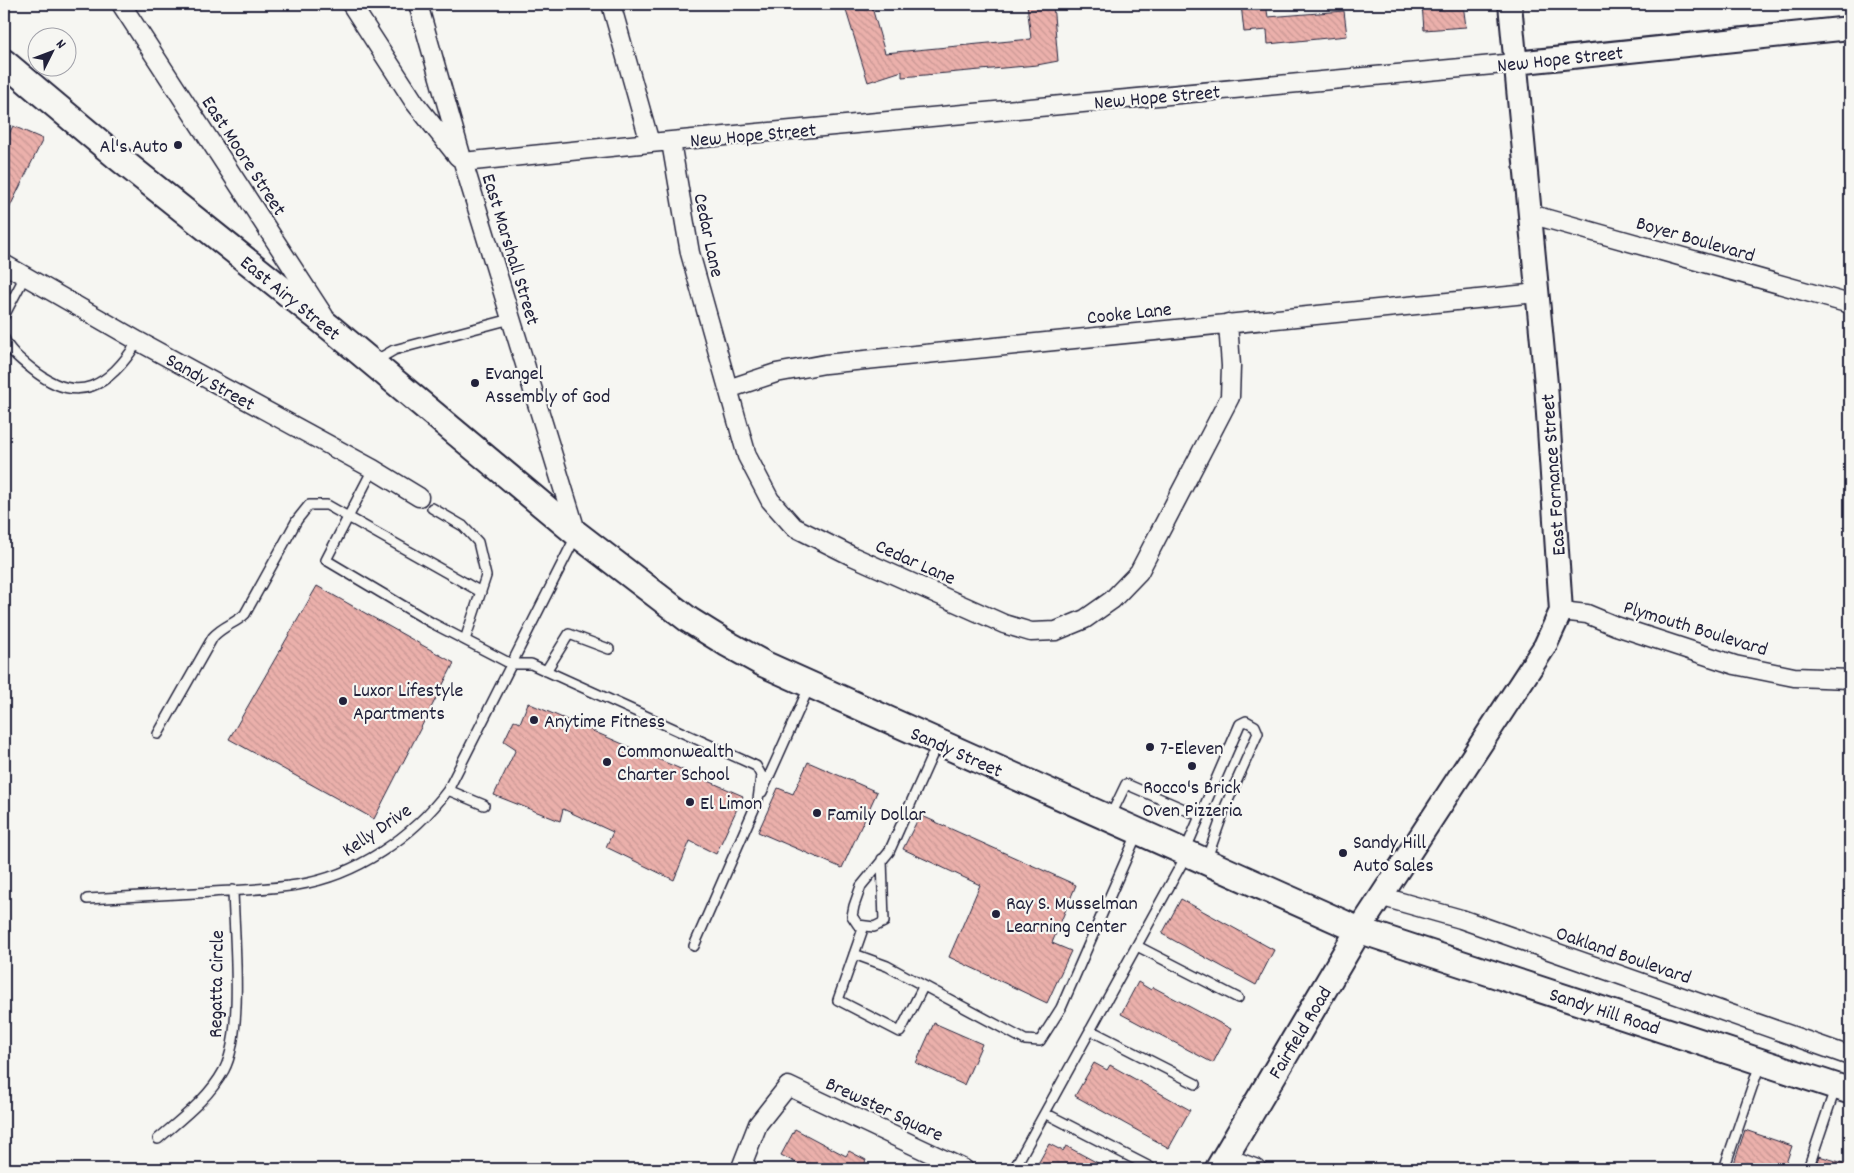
<svg xmlns="http://www.w3.org/2000/svg" width="1854" height="1173" font-family="Dekko,sans-serif">
	<style>
		.building { fill: url(#building-back-hatch); stroke: #22223b }
		.lines { fill: none; stroke-linecap: round; stroke-linejoin: round }
		.service-casing { stroke: #22223b; stroke-width: 12 }
		.minor-casing { stroke: #22223b; stroke-width: 21 }
		.tertiary-casing { stroke: #22223b; stroke-width: 26 }
		.secondary-casing { stroke: #22223b; stroke-width: 29 }
		.service { stroke: #f6f6f2; stroke-width: 9 }
		.minor { stroke: #f6f6f2; stroke-width: 18 }
		.tertiary { stroke: #f6f6f2; stroke-width: 22 }
		.secondary { stroke: #f6f6f2; stroke-width: 25 }
		.poi-dot { fill: #22223b; stroke: #f6f6f2; stroke-width: 2 }
		.labels { text-anchor: middle; stroke-width: 4.5; stroke-linejoin: round; paint-order: stroke }
		.street-label { font-size: 20px; fill: #22223b; stroke: #f6f6f2 }
		.poi-label { font-size: 20px; fill: #22223b; stroke: #f6f6f2; text-anchor: start }
	</style>
	<defs>
		<pattern id="building-back-hatch" width="6" height="6" patternUnits="userSpaceOnUse" patternTransform="scale(1.25)"><rect width="6" height="6" fill="#ebb0ab"/><path d="M-1 5l2 2M0 0l6 6M5-1l2 2" fill="none" stroke="#c99794"/></pattern>
	</defs>
	<rect width="100%" height="100%" fill="#f6f6f2"/>
	<filter id="ink" filterUnits="userSpaceOnUse"><feTurbulence type="fractalNoise" baseFrequency=".02" numOctaves="2"/><feDisplacementMap in="SourceGraphic" scale="10" xChannelSelector="R" yChannelSelector="G"/><feConvolveMatrix kernelMatrix="1 2 1 2 8 2 1 2 1" color-interpolation-filters="sRGB"/></filter>
	<g filter="url(#ink)">
		<path class="building" d="M844,4H871L885,53L1031,39L1027,4H1053L1058,61L1037,65L902,77V71L868,82Z
			M1241,4H1266L1268,17L1344,11L1347,36L1268,44L1267,30L1244,32Z
			M1422,4H1463L1466,27L1424,30Z
			M13,126L43,139L4,219V143Z
			M317,586L454,663L374,819L229,739Z
			M528,703L743,796L716,854L690,841L674,880L606,847L613,832L563,809L560,821L494,795L516,749L504,741L514,720L520,723Z
			M808,762L877,792L842,868L758,832L778,788L793,794Z
			M920,815L1076,885L1052,943L1071,951L1047,1003L949,957L980,885L903,849Z
			M1181,899L1274,950L1256,985L1162,934Z
			M1138,982L1151,990L1153,987L1231,1029L1213,1063L1121,1014Z
			M934,1023L982,1044L964,1085L916,1063Z
			M1094,1063L1107,1070L1110,1065L1190,1110L1169,1148L1075,1096Z
			M795,1129L846,1156L849,1151L866,1160L864,1165L872,1169H808L781,1155Z
			M1745,1130L1792,1146L1784,1169H1732Z
			M1049,1144L1063,1151L1066,1146L1109,1169H1035Z
			M1819,1156L1850,1165V1169H1815Z"/>
		<g class="lines">
			<defs>
				<path id="service" d="M4,316L25,276
					M4,338C8,350 22,361 32,369C78,407 110,386 138,341
					M375,361L394,350L511,319
					M373,469L326,560L432,623L511,664H531L756,766L761,775L758,800L694,946
					M432,508L463,526L478,542L486,576L465,640
					M546,671L569,634L609,649
					M158,734L213,637C224,625 235,624 245,614L297,520L309,505H327L481,592
					M448,790L484,805
					M762,792L810,685
					M1110,817L1126,784L1200,816
					M1185,851L1240,724L1246,721L1255,726L1258,733L1226,805L1206,861
					M882,859L884,922L874,927L858,925L852,916L854,906L861,886L889,852L938,742
					M87,899C129,897 171,894 213,892C241,890 269,889 297,885C356,876 413,837 448,790L576,536
					M864,926L838,1000L900,1032L923,987
					M1137,946L1238,998
					M854,954L887,966L1025,1040L1040,1041L1061,1008L1137,834
					M1090,1030L1196,1084
					M1045,1113L1150,1167
					M158,1139C182,1118 209,1098 224,1070C244,1033 234,934 233,890
					M1014,1169L1187,854
					M1724,1169L1760,1064
					M1808,1169L1835,1089"/>
				<path id="minor" d="M121,4L324,316
					M351,4L415,103L458,157
					M418,4L463,162L577,534
					M611,4L650,143
					M671,142L690,253L747,456L770,500L794,527L852,556L1004,624L1031,632L1056,631L1085,619L1112,600L1139,572L1230,397L1231,366L1228,323
					M463,162L650,143L1515,63
					M1530,214L1850,304
					M4,264L138,341L373,469L419,497
					M728,389L776,373L825,364L1537,293
					M1561,611L1587,614L1616,626L1735,665L1794,677L1850,679
					M1383,897L1461,919L1850,1056
					M1225,1157L1257,1169
					M749,1169L742,1165L758,1124L788,1086L964,1169"/>
				<path id="tertiary" d="M1515,63L1850,28
					M1359,930L1545,646L1561,611L1546,384L1510,4"/>
				<path id="secondary" d="M4,62L116,156L332,329L577,534L689,620L726,643L764,664L851,703L1359,930L1850,1091
					M1218,1169L1359,930"/>
			</defs>
			<use href="#service" class="service-casing"/>
			<use href="#minor" class="minor-casing"/>
			<use href="#tertiary" class="tertiary-casing"/>
			<use href="#secondary" class="secondary-casing"/>
			<use href="#service" class="service"/>
			<use href="#minor" class="minor"/>
			<use href="#tertiary" class="tertiary"/>
			<use href="#secondary" class="secondary"/>
		</g>
	</g>
	<g class="poi-dot">
		<circle cx="178" cy="145" r="5"/>
		<circle cx="475" cy="383" r="5"/>
		<circle cx="343" cy="701" r="5"/>
		<circle cx="534" cy="720" r="5"/>
		<circle cx="1150" cy="747" r="5"/>
		<circle cx="607" cy="762" r="5"/>
		<circle cx="1192" cy="766" r="5"/>
		<circle cx="690" cy="802" r="5"/>
		<circle cx="817" cy="813" r="5"/>
		<circle cx="1343" cy="853" r="5"/>
		<circle cx="996" cy="914" r="5"/>
	</g>
	<g class="labels">
		<g class="street-label">
			<text transform="translate(1560 58) rotate(-6)" y="7">New Hope Street</text>
			<text transform="translate(1157 96) rotate(-5)" y="7">New Hope Street</text>
			<text transform="translate(753 134) rotate(-5)" y="7">New Hope Street</text>
			<text transform="translate(245 155) rotate(57)" y="7">East Moore Street</text>
			<text transform="translate(710 235) rotate(78)" y="7">Cedar Lane</text>
			<text transform="translate(1696 238) rotate(16)" y="7">Boyer Boulevard</text>
			<text transform="translate(512 249) rotate(73)" y="7">East Marshall Street</text>
			<text transform="translate(291 297) rotate(39)" y="7">East Airy Street</text>
			<text transform="translate(1129 312) rotate(-6)" y="7">Cooke Lane</text>
			<text transform="translate(211 381) rotate(29)" y="7">Sandy Street</text>
			<text transform="translate(1552 475) rotate(-94)" y="7">East Fornance Street</text>
			<text transform="translate(916 561) rotate(24)" y="7">Cedar Lane</text>
			<text transform="translate(1696 627) rotate(17)" y="7">Plymouth Boulevard</text>
			<text transform="translate(957 751) rotate(24)" y="7">Sandy Street</text>
			<text transform="translate(376 829) rotate(-34)" y="7">Kelly Drive</text>
			<text transform="translate(1624 954) rotate(19)" y="7">Oakland Boulevard</text>
			<text transform="translate(215 984) rotate(-89)" y="7">Regatta Circle</text>
			<text transform="translate(1605 1010) rotate(18)" y="7">Sandy Hill Road</text>
			<text transform="translate(1299 1032) rotate(-59)" y="7">Fairfield Road</text>
			<text transform="translate(885 1108) rotate(25)" y="7">Brewster Square</text>
		</g>
		<g class="poi-label">
			<text x="168" y="152" text-anchor="end">Al's Auto</text>
			<text x="485" y="379">Evangel<tspan x="485" dy="23">Assembly of God</tspan></text>
			<text x="353" y="696">Luxor Lifestyle<tspan x="353" dy="23">Apartments</tspan></text>
			<text x="544" y="727">Anytime Fitness</text>
			<text x="1160" y="754">7-Eleven</text>
			<text x="617" y="757">Commonwealth<tspan x="617" dy="23">Charter School</tspan></text>
			<text x="1192" y="793" text-anchor="middle">Rocco's Brick<tspan x="1192" dy="23">Oven Pizzeria</tspan></text>
			<text x="700" y="809">El Limon</text>
			<text x="827" y="820">Family Dollar</text>
			<text x="1353" y="848">Sandy Hill<tspan x="1353" dy="23">Auto Sales</tspan></text>
			<text x="1006" y="909">Ray S. Musselman<tspan x="1006" dy="23">Learning Center</tspan></text>
		</g>
	</g>
	<rect width="1854" height="1173" fill="none" stroke="#f6f6f2" stroke-width="20"/>
	<rect x="10" y="10" width="1834" height="1153" fill="none" stroke="#22223b" stroke-width="2" filter="url(#ink)"/>
	<g transform="translate(52 52) rotate(48)"><circle r="24" fill="#f6f6f2" stroke="#a1a1a9"/>
	<path d="M0-4L9 19L0 12L-9 19Z" fill="#22223b"/>
	<text y="-8" font-size="14" font-weight="bold" text-anchor="middle" fill="#22223b">N</text>
	</g>
</svg>
